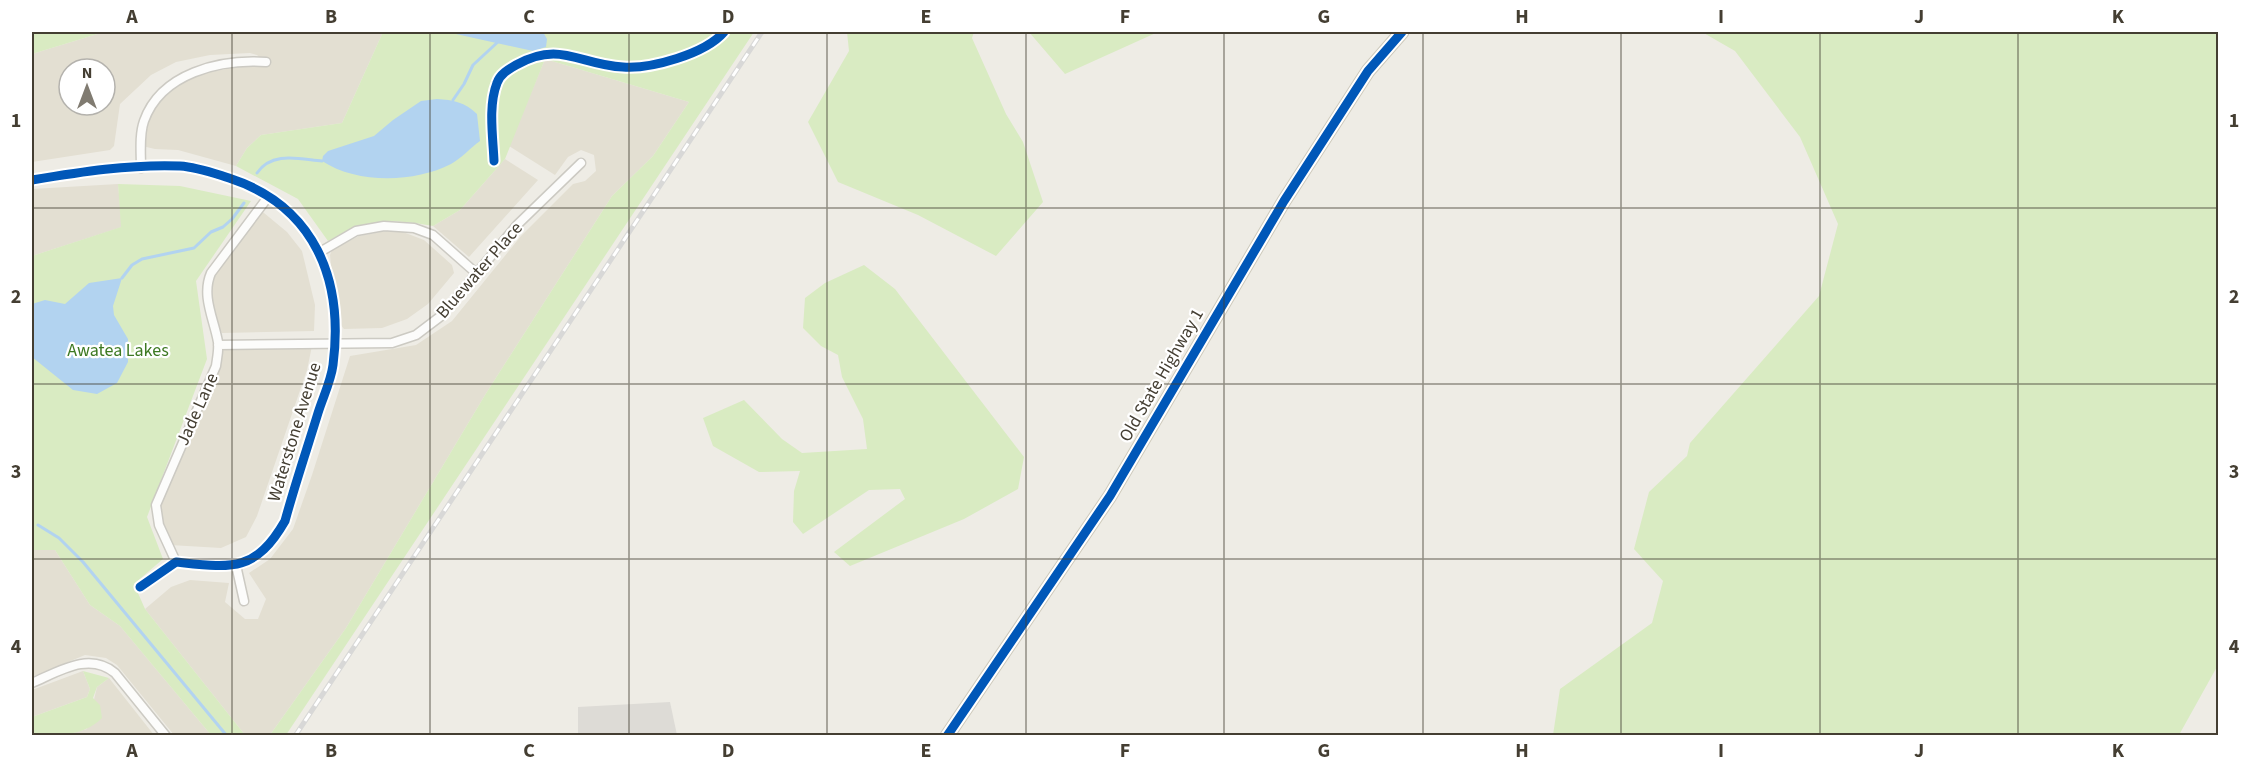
<svg xmlns="http://www.w3.org/2000/svg" width="2250" height="767" font-family="'Source Sans 3',sans-serif">
	<style>
		.residential { fill: #e3dfd2; fill-rule: evenodd }
		.green { fill: #d9ebc2 }
		.parking { fill: #dddbd6 }
		.water { fill: #b2d3f0 }
		.lines { fill: none; stroke-linecap: round; stroke-linejoin: round }
		.stream { stroke: #b2d3f0; stroke-width: 3 }
		.minor-casing { stroke: #cccac3; stroke-width: 11 }
		.secondary-casing { stroke: #cecabc; stroke-width: 15 }
		.minor { stroke: #fcfcfb; stroke-width: 8 }
		.secondary { stroke: #f6f4ec; stroke-width: 12 }
		.rail-casing { stroke: #d8d8d7; stroke-width: 5 }
		.rail { stroke: #fff; stroke-width: 3; stroke-dasharray: 9; stroke-linecap: butt }
		.cycleway-casing { stroke: #fff; stroke-width: 13 }
		.cycleway { stroke: #0057b8; stroke-width: 9 }
		.grid { fill: none; stroke: #443e32; stroke-width: 1.5; stroke-opacity: 0.55 }
		.labels { text-anchor: middle; stroke-width: 4.5; stroke-linejoin: round; paint-order: stroke }
		.street-label { font-size: 18px; fill: #443e32; stroke: #fff }
		.park-label { font-size: 18px; fill: #3d7922; stroke: #fff }
		.neatline { fill: none; stroke: #443e32; stroke-width: 2 }
		.grid-label { font-size: 20px; text-anchor: middle; font-weight: bold; fill: #443e32 }
	</style>
	<rect width="100%" height="100%" fill="#eeece5"/>
	<path class="residential" d="M104,32H383L342,123L261,135L247,148L236,166L178,150L155,149L142,146L137,139L143,110L158,92L188,76L238,67H257L260,65V58L257,55L250,53L210,55L176,62L151,75L120,104L114,146L110,150L32,162V54ZM69,69H105V105H69Z
		M545,59L689,102L653,156L612,196L485,395L346,628L270,735H245L145,609L171,587L190,580L229,583L225,602L245,619H258L266,599L249,573L270,559L293,529L312,475L350,356L416,345L452,321L521,236L573,184L585,181L596,171L594,155L581,150L568,157L555,175L509,146Z
		M505,159L538,180L469,257L433,226L460,210Z
		M118,184L122,227L32,256V189Z
		M258,208L287,232L302,251L315,305L314,331L222,333L220,330L207,290L208,280Z
		M386,231L403,232L424,240L452,265L454,273L428,304L407,319L382,328L344,329L336,319L330,255L332,250L359,236Z
		M312,346L307,370L257,516L246,537L221,548L170,545L159,512L162,501L213,373L216,349Z
		M32,550H55L90,605L120,626L211,735H174L117,665L106,658L85,655L32,677Z
		M83,671L90,689L87,697L32,717V690Z
		M109,678L154,735L62,736L87,729L97,687Z"/>
	<path class="green" d="M32,32H104L32,54Z
		M383,32H754L286,735H270L346,628L485,395L612,196L653,156L689,102L545,59L505,159L460,210L433,226C391,218 366,219 328,241L298,199L236,166L247,148L261,135L342,123Z
		M847,32H974L972,38L1006,114L1023,142L1043,202L996,256L918,215L838,182L808,122L849,51Z
		M1029,32H1158L1065,74Z
		M1702,32H2218V665L2179,735H1553L1560,689L1652,623L1663,581L1634,549L1649,492L1687,456L1690,443L1819,296L1838,224L1800,137L1735,51Z
		M118,184L180,186L251,201L196,281L207,359L147,517L163,559L134,584L145,609L245,735H211L120,626L90,605L55,550H32V256L121,227Z
		M864,265L895,289L1024,457L1018,489L964,519L850,566L834,552L905,499L900,489L869,490L803,534L793,522L794,491L800,471L759,472L713,446L703,418L744,400L782,439L802,453L867,449L863,419L842,377L838,355L821,346L803,328L805,298L825,283Z
		M83,671L109,678L97,687L93,698L100,705L102,718C83,737 56,736 32,735V717L87,697L90,689Z"/>
	<path class="parking" d="M670,702L677,735H578V707Z"/>
	<path class="water" d="M447,32H543L547,39L546,47L533,51Z
		M437,99C453,100 465,102 477,114L480,141C470,148 462,158 451,164C414,183 357,184 322,161L323,156L328,151L374,136L393,120L421,101Z
		M122,278L113,306L114,315L128,339V362L117,383L97,394L73,390L32,357V304L45,300L65,304L89,283Z"/>
	<g class="lines">
		<path class="stream" d="M453,100L464,84L473,65L500,40
			M257,173C272,151 299,159 322,161
			M122,278L132,265L142,259L194,248L211,232L223,227L232,219L244,203
			M38,525L59,538L83,562L227,736"/>
		<defs>
			<path id="minor" d="M141,168C141,153 139,135 144,121C161,73 220,59 266,62
				M32,180C80,172 130,164 180,166C197,167 213,173 229,178C315,206 344,280 333,365C331,381 323,397 318,413C307,449 295,484 285,521C255,573 231,568 176,562L140,587
				M320,252L356,231L384,226L414,228L433,235L476,273
				M218,345L392,343L416,335L441,316L517,225L581,163
				M176,562L159,525L156,505L216,366C217,358 219,350 218,342C214,319 201,296 211,273L268,197
				M236,565L244,601
				M32,683C58,672 89,651 115,673L166,736"/>
			<path id="secondary" d="M947,736L1110,496L1284,201L1368,71L1402,32"/>
		</defs>
		<use href="#minor" class="minor-casing"/>
		<use href="#secondary" class="secondary-casing"/>
		<use href="#minor" class="minor"/>
		<use href="#secondary" class="secondary"/>
		<defs>
			<path id="rail" d="M295,736L762,32"/>
		</defs>
		<use href="#rail" class="rail-casing"/>
		<use href="#rail" class="rail"/>
		<defs>
			<path id="cycleway" d="M494,161C493,137 488,106 497,83C500,74 509,69 516,65C560,40 580,65 623,67C651,69 705,54 724,32
				M32,180C80,172 130,164 180,166C197,167 213,173 229,178C315,206 344,280 333,365C331,381 323,397 318,413C307,449 295,484 285,521C255,573 231,568 176,562L140,587
				M947,736L1110,496L1284,201L1368,71L1402,32"/>
		</defs>
		<use href="#cycleway" class="cycleway-casing"/>
		<use href="#cycleway" class="cycleway"/>
	</g>
	<path class="grid" d="M232,32V736M430,32V736M629,32V736M827,32V736M1026,32V736M1224,32V736M1423,32V736M1621,32V736M1820,32V736M2018,32V736M32,208H2218M32,384H2218M32,559H2218"/>
	<g class="labels">
		<g class="street-label">
			<text transform="translate(479 270) rotate(-49)" y="6">Bluewater Place</text>
			<text transform="translate(1161 375) rotate(-60)" y="6">Old State Highway 1</text>
			<text transform="translate(197 409) rotate(-66)" y="6">Jade Lane</text>
			<text transform="translate(294 432) rotate(-73)" y="6">Waterstone Avenue</text>
		</g>
		<g class="park-label">
			<text x="118" y="356">Awatea Lakes</text>
		</g>
	</g>
	<rect width="2250" height="767" fill="none" stroke="#ffffff" stroke-width="66"/>
	<g transform="translate(87 87)"><circle r="28" fill="#ffffff" stroke="#b4b2ad" stroke-width="1.5"/>
	<path d="M0-4.5L10 22L0 15L-10 22Z" fill="#807b71"/>
	<text y="-9" font-size="16" font-weight="bold" text-anchor="middle" fill="#443e32">N</text>
	</g>
	<rect x="33" y="33" width="2184" height="701" class="neatline"/>
	<g class="grid-label">
		<text x="132" y="23">A</text>
		<text x="331" y="23">B</text>
		<text x="529" y="23">C</text>
		<text x="728" y="23">D</text>
		<text x="926" y="23">E</text>
		<text x="1125" y="23">F</text>
		<text x="1324" y="23">G</text>
		<text x="1522" y="23">H</text>
		<text x="1721" y="23">I</text>
		<text x="1919" y="23">J</text>
		<text x="2118" y="23">K</text>
		<text x="16" y="127">1</text>
		<text x="2234" y="127">1</text>
		<text x="16" y="303">2</text>
		<text x="2234" y="303">2</text>
		<text x="16" y="478">3</text>
		<text x="2234" y="478">3</text>
		<text x="16" y="653">4</text>
		<text x="2234" y="653">4</text>
		<text x="132" y="757">A</text>
		<text x="331" y="757">B</text>
		<text x="529" y="757">C</text>
		<text x="728" y="757">D</text>
		<text x="926" y="757">E</text>
		<text x="1125" y="757">F</text>
		<text x="1324" y="757">G</text>
		<text x="1522" y="757">H</text>
		<text x="1721" y="757">I</text>
		<text x="1919" y="757">J</text>
		<text x="2118" y="757">K</text>
	</g>
</svg>
